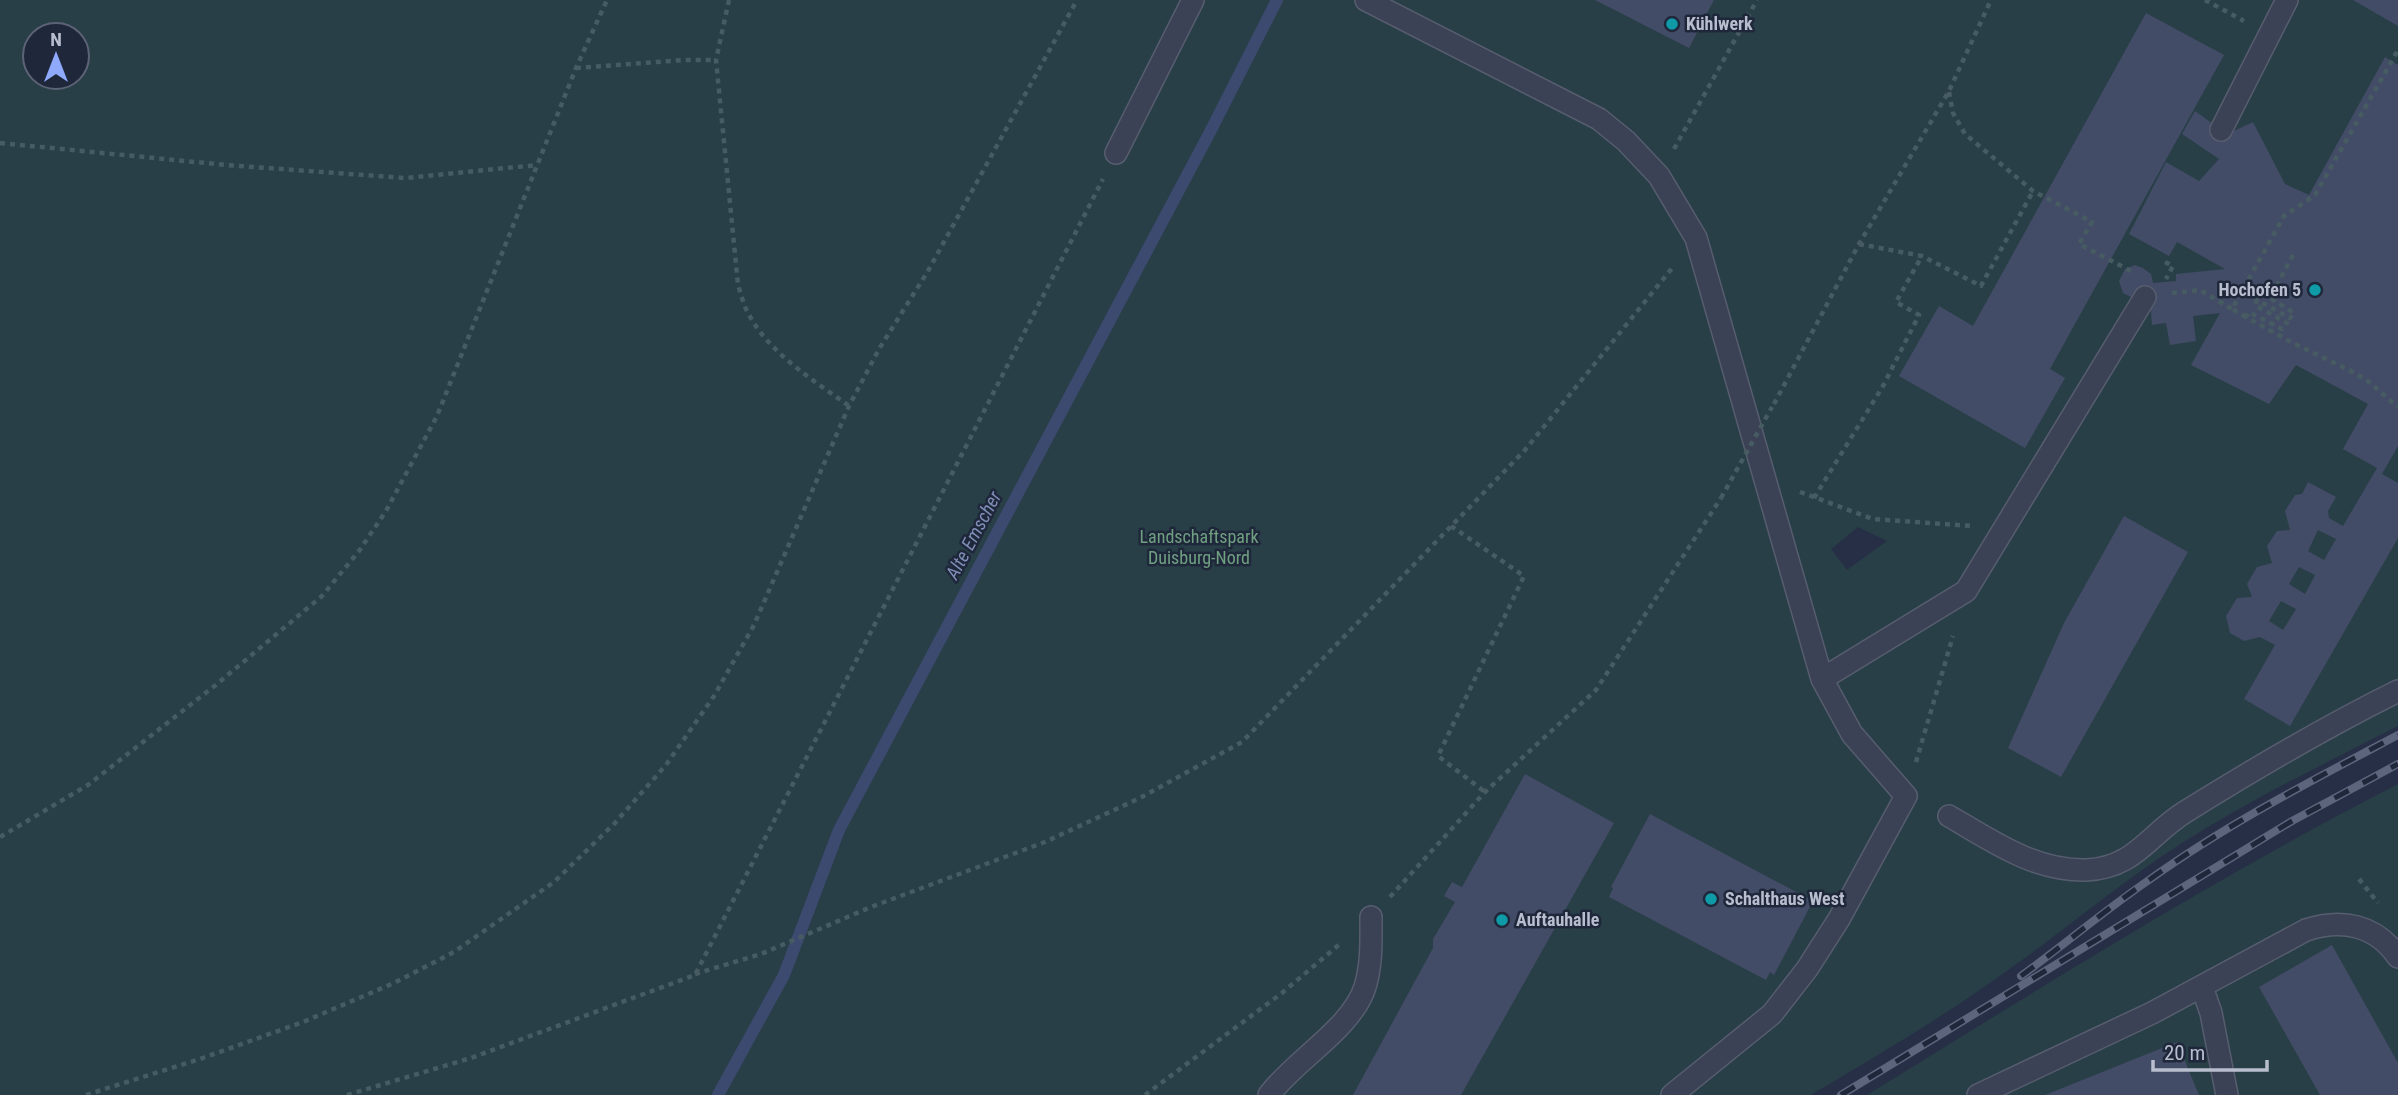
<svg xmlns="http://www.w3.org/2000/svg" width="2398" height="1095" font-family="'Roboto Condensed',sans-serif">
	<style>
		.green { fill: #283f47; fill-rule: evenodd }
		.pier { fill: #262f46 }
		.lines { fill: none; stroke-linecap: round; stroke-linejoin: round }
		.stream { stroke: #3c4a6f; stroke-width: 12 }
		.building { fill: #434c66; fill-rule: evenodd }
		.service-casing { stroke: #575d6f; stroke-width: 24 }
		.path { stroke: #475c62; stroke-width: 4.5; stroke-dasharray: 5 5; stroke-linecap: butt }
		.service { stroke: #3b4255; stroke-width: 21 }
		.rail-casing { stroke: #5d657c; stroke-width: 8 }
		.rail { stroke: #1f273b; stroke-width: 5; stroke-dasharray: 16; stroke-linecap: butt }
		.path-bridge { stroke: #475c62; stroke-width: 4.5; stroke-dasharray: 5 5; stroke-linecap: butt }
		.culture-dot { fill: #0f9aa8; stroke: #1f273b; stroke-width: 2.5 }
		.labels { text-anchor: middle; stroke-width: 5; stroke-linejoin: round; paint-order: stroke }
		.poi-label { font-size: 18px; font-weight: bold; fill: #b9bece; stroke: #1f273b; text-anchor: start }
		.park-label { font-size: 18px; fill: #6fa081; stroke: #1f273b }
		.water-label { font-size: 19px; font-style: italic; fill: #7f8eb6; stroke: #1f273b }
	</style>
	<rect width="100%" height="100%" fill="#262f46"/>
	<path class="green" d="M0,0H2398V726C2324,764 2249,800 2179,845C2120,883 2066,929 2008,970C1945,1016 1878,1055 1811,1095H0ZM35,35H77V77H35Z
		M2398,784V1095H1867C2042,987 2215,878 2398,784Z"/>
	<path class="pier" d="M1858,527L1887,541L1847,570L1831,549Z"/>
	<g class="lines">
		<path class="stream" d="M718,1095L784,975L839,830L1210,132L1277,0"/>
	</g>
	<path class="building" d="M1595,0H1714L1689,48Z
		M2353,0H2398V26Z
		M2146,13L2224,55L2050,369L2065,378L2025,448L1899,376L1939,306L1973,326Z
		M2385,57L2398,65V446L2382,474L2398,483V538L2290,726L2244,699L2275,645L2260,637L2244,641L2230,633L2226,616L2237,598L2252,597L2247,584L2257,567L2272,563L2267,546L2277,531L2290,530L2285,511L2295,495L2302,494L2308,482L2336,497L2328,511L2329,518L2343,526L2377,468L2343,449L2368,404L2296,365L2269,404L2191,365L2220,313L2193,316L2196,341L2170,345L2166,323L2152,325L2150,300L2133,298L2123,293L2119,281L2125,269L2135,265L2143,268L2151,274L2153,283L2176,281V274L2225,269L2177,242L2169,256L2129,234L2166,162L2199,181L2219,159L2182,134L2195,111L2227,134L2253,122L2285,184L2309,195ZM2318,530L2336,539L2324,560L2308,551ZM2299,567L2315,575L2305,594L2289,584ZM2281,601L2296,609L2283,630L2269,621Z
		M2124,516L2188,552L2061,777L2008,748L2064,623Z
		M1525,774L1614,823L1461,1095H1353L1433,948V939L1455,902L1444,896L1452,882L1462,887Z
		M1650,814L1813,901L1774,975L1770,972L1766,980L1609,897L1613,888L1611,887Z
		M2332,945L2398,1063V1095H2320L2259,987Z
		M2177,1042L2199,1095H2045Z"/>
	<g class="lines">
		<defs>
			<path id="service" d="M1366,0L1599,119L1626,141L1659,176L1696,238L1822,679L1852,734L1906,796L1839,919L1807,969L1772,1014L1672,1095
				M2221,130L2287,0
				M1116,153L1193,0
				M1822,679L1966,591L2145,297
				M1949,816C1992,841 2034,871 2086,870C2135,868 2148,835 2185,812C2254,769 2325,727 2398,691
				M2202,987L2211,1013L2227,1095
				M1269,1095C1295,1060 1352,1028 1365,987C1372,964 1371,941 1371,917
				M1978,1095L2152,1013L2306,930C2342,918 2376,925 2398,957"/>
		</defs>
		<use href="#service" class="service-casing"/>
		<path class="path" d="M729,0L716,60L738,285C741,294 743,303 747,311C768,353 812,379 849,406
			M2205,0L2244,21
			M576,68L684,60H716
			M1949,92L1953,113L1965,134L2033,191L2092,222L2079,244L2131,271
			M0,143L226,165L405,178L537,165
			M1674,149L1757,0
			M1859,244L1922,256L1981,286L2033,191
			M2293,255L2270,298L2294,313L2290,318L2257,300L2255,305L2287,323L2282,329L2249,312L2246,317L2291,342L2351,371L2368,381L2398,407
			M2165,262L2173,266L2166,279
			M2172,293L2200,290L2232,309
			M2246,317L2232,309L2284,216L2315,195L2398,50
			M1774,404L1859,244L1949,91L1991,0
			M1800,492L1873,519L1972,526
			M1814,498L1883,386L1919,315L1896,302L1922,256
			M1451,526L1524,576L1438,756L1485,792
			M1916,762L1953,636
			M0,837L88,785L217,684L322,596L359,551L386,511L437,416L576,68L607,0
			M2359,879L2378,903
			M1390,897L1485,792L1596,690L1721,498
			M695,974L761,954L871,907L1045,842L1140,798L1242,742L1525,450L1673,267
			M86,1095L200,1059L303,1022L394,983L454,952L554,882L615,823L666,765L714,696L754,625L849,406L879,349L928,271L1077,0
			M347,1095L471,1058L695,975L1103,179
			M1145,1095L1282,993L1341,943"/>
		<use href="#service" class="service"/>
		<defs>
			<path id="rail" d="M2021,976C2064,945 2105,910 2149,880C2227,824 2313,780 2398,735
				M1841,1095L2292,821L2398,764"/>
		</defs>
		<use href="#rail" class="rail-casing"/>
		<use href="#rail" class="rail"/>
		<path class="path-bridge" d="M1721,498L1772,407"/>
	</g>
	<g class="culture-dot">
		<circle cx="1672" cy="24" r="7"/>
		<circle cx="2315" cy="290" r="7"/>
		<circle cx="1711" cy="899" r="7"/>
		<circle cx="1502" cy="920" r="7"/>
	</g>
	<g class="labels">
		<g class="poi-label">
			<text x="1686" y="30">Kühlwerk</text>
			<text x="2301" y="296" text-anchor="end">Hochofen 5</text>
			<text x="1725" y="905">Schalthaus West</text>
			<text x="1516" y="926">Auftauhalle</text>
		</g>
		<g class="park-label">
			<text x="1199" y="543">Landschaftspark<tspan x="1199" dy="21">Duisburg-Nord</tspan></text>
		</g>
		<g class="water-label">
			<text transform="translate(973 535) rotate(-62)" y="7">Alte Emscher</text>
		</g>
	</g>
	<g transform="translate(56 56)"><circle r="33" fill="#1f273b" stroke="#5d6376" stroke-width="2"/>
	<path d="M0-5L12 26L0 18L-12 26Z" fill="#8fa9fd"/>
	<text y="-10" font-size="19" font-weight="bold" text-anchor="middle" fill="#b9bece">N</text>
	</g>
	<path d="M2153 1060v10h114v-10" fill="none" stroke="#b9bece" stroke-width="3.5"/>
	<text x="2164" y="1060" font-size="21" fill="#b9bece" stroke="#1f273b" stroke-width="5" paint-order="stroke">20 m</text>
</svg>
